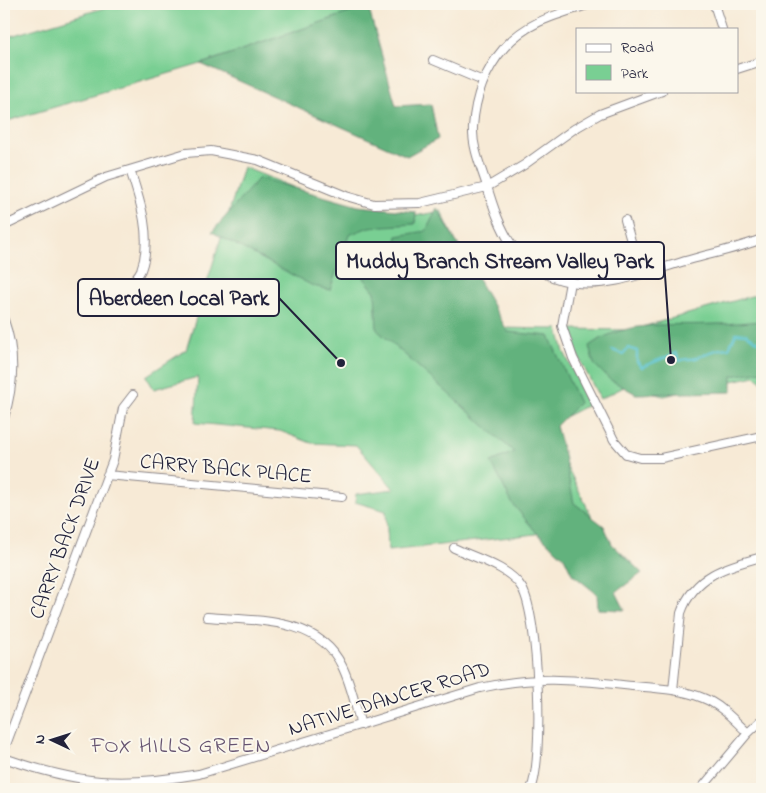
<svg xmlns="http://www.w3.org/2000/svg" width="766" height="793" font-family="'Indie Flower',sans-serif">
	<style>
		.green { fill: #79cf93; stroke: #4e7867 }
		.forest { fill: #62b27d; stroke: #426a5c }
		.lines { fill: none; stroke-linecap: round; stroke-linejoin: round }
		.stream { stroke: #54c1ce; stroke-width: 2.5 }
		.minor-casing { stroke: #8c8688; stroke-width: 10 }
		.minor { stroke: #fff; stroke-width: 8 }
		.labels { text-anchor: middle; stroke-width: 4; stroke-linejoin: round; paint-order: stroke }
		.street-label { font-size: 21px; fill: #22223b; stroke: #fbf7ec }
		.neighbourhood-label { font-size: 22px; letter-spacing: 1px; fill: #665471; stroke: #fbf7ec }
		.leader { fill: none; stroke: #22223b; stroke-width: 2 }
		.callout-dot { fill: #22223b; stroke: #fbf7ec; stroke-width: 2 }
		.callout { fill: #fbf7ec; stroke: #22223b; stroke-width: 2 }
		.callout-label { font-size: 22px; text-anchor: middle; font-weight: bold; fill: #22223b }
	</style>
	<rect width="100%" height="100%" fill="#fbf7ec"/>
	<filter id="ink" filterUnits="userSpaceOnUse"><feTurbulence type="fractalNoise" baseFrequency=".02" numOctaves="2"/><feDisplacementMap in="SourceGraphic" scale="10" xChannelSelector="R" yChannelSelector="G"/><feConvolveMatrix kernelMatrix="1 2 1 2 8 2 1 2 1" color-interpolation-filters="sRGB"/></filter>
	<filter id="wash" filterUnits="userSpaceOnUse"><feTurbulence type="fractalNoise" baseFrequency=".0096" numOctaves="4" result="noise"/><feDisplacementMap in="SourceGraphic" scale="20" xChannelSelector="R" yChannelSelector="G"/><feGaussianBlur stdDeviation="1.12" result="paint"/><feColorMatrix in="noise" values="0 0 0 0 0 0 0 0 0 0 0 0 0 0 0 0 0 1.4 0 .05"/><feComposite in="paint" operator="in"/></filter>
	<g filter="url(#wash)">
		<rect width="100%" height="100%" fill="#f7ead6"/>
		<path class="green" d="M117,4H375L201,64L4,122V38Z
			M243,167L350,210L405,218L441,211L498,328L558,329L564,352L590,404L547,426L597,527L388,551L386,511L355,502L356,494L394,489L356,445L311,443L280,431L195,423L198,377L154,389L146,376L186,350Z
			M762,293V382L755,376L664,396L624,387L600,399L572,344L568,329L631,330Z"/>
		<path class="forest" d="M368,6L396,106L431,104L438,139L407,156L201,64Z
			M259,178L358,206L416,212L415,224L369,227L349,235L330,290L313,286L212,232Z
			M437,208L508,332L549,336L579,403L556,426L564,455L574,503L604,526L612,544L642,573L616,592L625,610L598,609L597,594L572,574L564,557L536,532L512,503L491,462L514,452L377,330L375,292L364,278L377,249L395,246L397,236L426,231Z
			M762,321V371L732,376V392L636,394L609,379L594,364L589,346C626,319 672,326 716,324C731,324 747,322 762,321Z"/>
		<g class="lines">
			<path class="stream" d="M612,350L623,354L628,348L637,351V362L642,367L676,353L680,361C685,358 690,360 696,358C709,353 714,349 729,348L736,333L746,334L762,344"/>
		</g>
	</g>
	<g filter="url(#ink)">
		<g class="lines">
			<defs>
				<path id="minor" d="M93,4L94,5
					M591,4C559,14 527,21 504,48C485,70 475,98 473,127C472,146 480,165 486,183C500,230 515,272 571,282C610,289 652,270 689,260C714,253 739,248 762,239
					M714,4L722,29
					M433,60L483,81
					M737,69L762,61
					M625,220L640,273
					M4,226L106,177L186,153L211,151L258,160L346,196L374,204L420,203L487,187L524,165L574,129L600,114L662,91
					M570,282L562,326L573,358L614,440L626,454L640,458H661L762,436
					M126,287C132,282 138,277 141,270C153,238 140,200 130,170
					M4,320C16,354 14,384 4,418
					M107,475L342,497
					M454,548C475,558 510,567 522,588C539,617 544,760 531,789
					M207,617C254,621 318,616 342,666C351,684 355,705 361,725
					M673,690L681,613C694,575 727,566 762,557
					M4,750L113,460L123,408L133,395
					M4,758C79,784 120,788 199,774L480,688C537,675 575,680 632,686C655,688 681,689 703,698C721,705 734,720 748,733
					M701,789L748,733L762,720"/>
			</defs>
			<use href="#minor" class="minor-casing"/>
			<use href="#minor" class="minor"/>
		</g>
	</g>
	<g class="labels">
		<g class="street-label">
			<text transform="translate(226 468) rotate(5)" y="7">CARRY BACK PLACE</text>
			<text transform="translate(64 538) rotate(-70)" y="7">CARRY BACK DRIVE</text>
			<text transform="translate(389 698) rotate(-17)" y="7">NATIVE DANCER ROAD</text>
		</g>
		<g class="neighbourhood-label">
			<text x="181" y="752">FOX HILLS GREEN</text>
		</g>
	</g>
	<path class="leader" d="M671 360L664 261M341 363L279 298"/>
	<g class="callout-dot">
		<circle cx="671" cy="360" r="5"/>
		<circle cx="341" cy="363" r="5"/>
	</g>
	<g class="callout">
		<rect x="336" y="242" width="328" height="37" rx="5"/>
		<rect x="78" y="279" width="201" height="37" rx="5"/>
	</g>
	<g class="callout-label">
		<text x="500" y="268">Muddy Branch Stream Valley Park</text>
		<text x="179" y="305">Aberdeen Local Park</text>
	</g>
	<rect width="766" height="793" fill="none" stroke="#fbf7ec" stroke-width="20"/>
	<rect x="576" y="28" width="162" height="65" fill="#fbf7ec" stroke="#a4a2a5"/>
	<rect x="586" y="44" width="25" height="8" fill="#ffffff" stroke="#a4a2a5"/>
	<text x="621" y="52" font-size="15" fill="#22223b">Road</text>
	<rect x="586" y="65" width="25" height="15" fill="#79cf93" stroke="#a4a2a5"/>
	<text x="621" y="78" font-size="15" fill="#22223b">Park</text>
	<g transform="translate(52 740) rotate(274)" stroke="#fbf7ec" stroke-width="4" paint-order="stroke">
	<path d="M0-4L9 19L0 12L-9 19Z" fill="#22223b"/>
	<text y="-8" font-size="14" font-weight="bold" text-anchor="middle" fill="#22223b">N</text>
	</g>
</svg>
